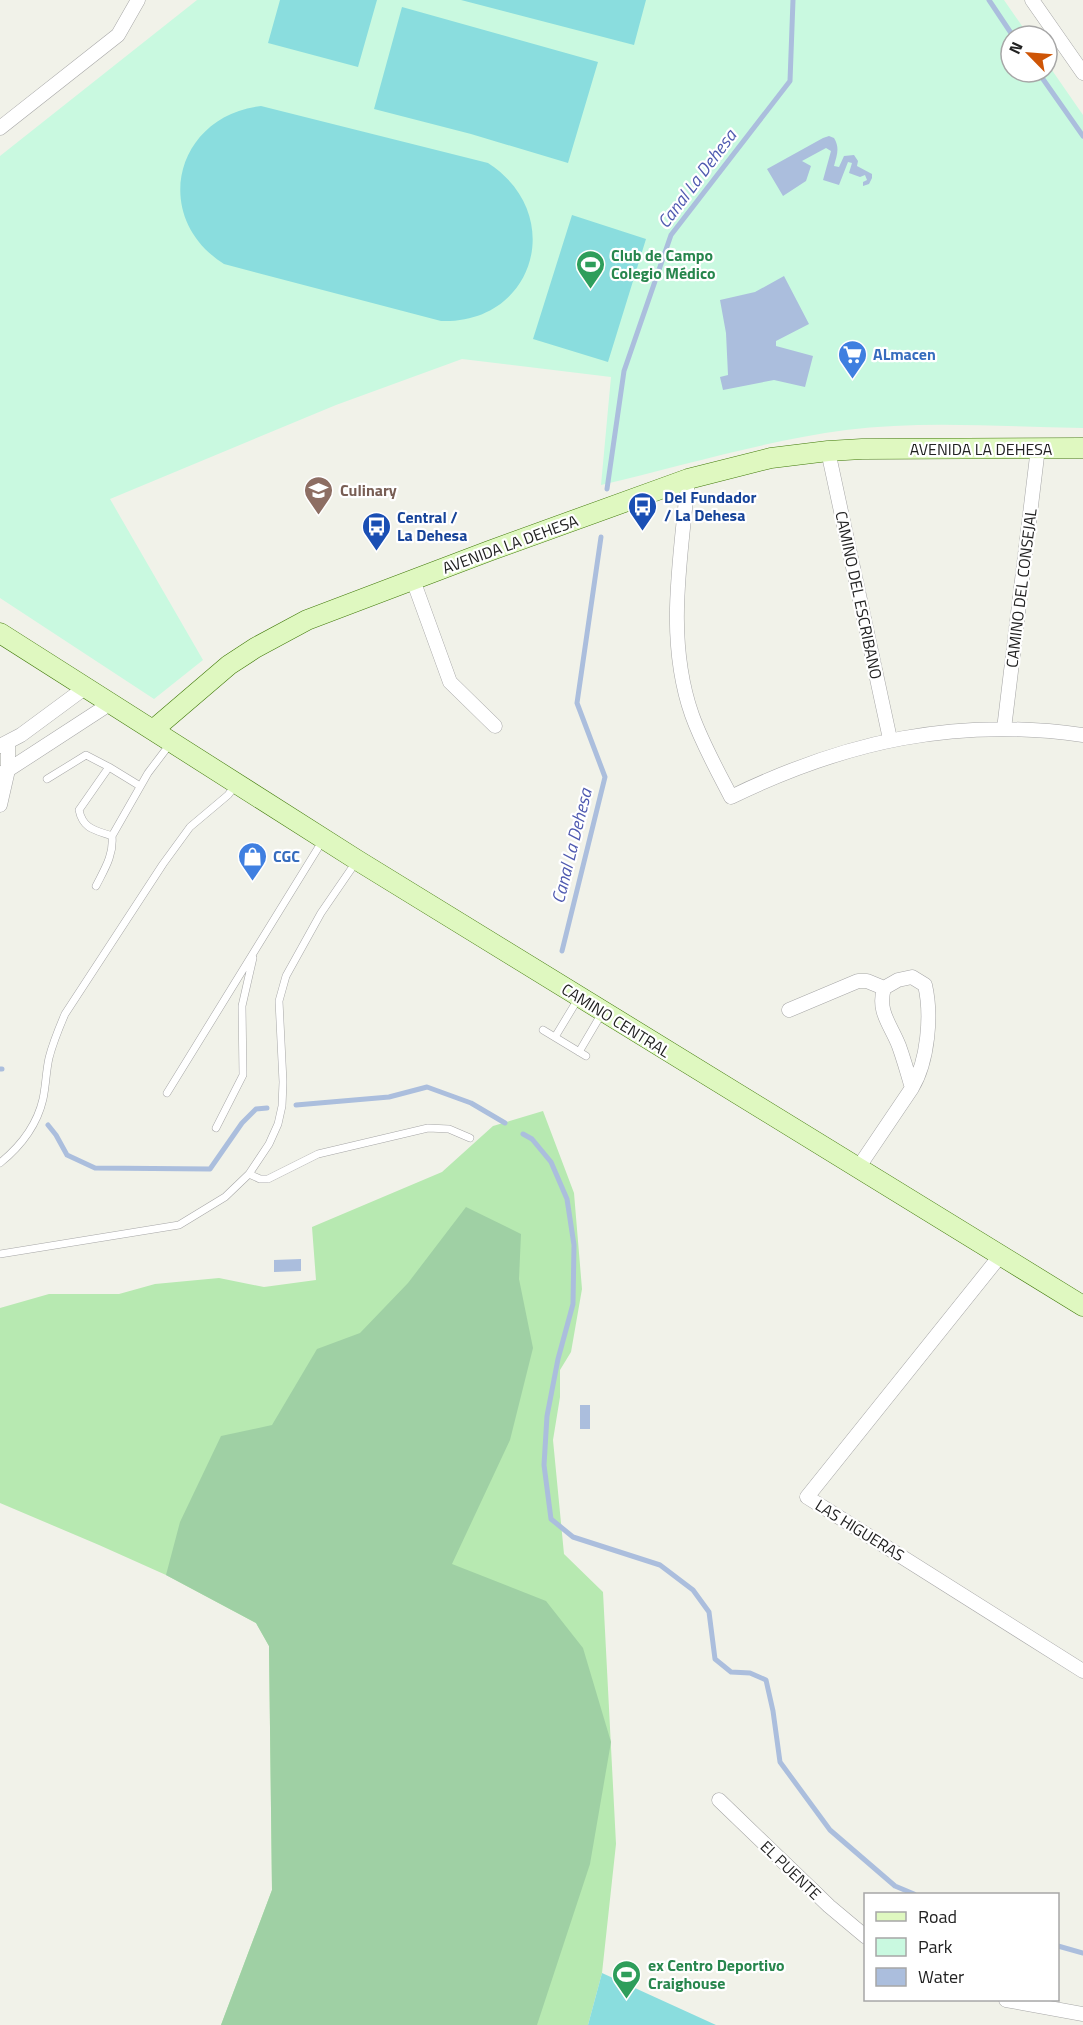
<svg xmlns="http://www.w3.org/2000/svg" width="1083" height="2025" font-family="'Titillium Web',sans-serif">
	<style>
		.grass { fill: #b7e9b1 }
		.forest { fill: #9fd0a4 }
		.park { fill: #c9f9e0 }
		.pitch { fill: #8addde }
		.water { fill: #abbedd }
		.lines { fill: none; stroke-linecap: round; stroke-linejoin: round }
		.stream { stroke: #abbedd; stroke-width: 5 }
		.service-casing { stroke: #a6a6a6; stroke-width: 8 }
		.minor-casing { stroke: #a6a6a6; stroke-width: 15 }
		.secondary-casing { stroke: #407908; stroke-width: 21 }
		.service { stroke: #fff; stroke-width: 7 }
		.minor { stroke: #fff; stroke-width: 14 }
		.secondary { stroke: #dff8c0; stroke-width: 20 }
		.labels { text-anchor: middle; stroke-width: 4.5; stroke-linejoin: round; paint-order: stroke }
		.leisure-label { font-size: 16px; font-weight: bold; fill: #27864d; stroke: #fff; text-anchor: start }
		.shop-label { font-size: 16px; font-weight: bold; fill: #366cbe; stroke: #fff; text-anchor: start }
		.street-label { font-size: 16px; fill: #222; stroke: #fff }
		.education-label { font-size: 16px; font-weight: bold; fill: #785e54; stroke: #fff; text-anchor: start }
		.transit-label { font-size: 16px; font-weight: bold; fill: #164399; stroke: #fff; text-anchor: start }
		.water-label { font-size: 18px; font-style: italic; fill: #4f5ab0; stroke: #fff }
	</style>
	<rect width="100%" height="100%" fill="#f1f2e9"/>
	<path class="grass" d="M543,1111L574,1193L582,1289L571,1352L560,1370V1397L553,1440L564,1554L603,1592L616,1844L602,1973L588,2025H221L272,1890L269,1646L256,1623L166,1575L99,1545L0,1503V1308L49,1294H119L155,1284L219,1278L264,1287L316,1280L312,1227L442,1172L493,1126Z"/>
	<path class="forest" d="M466,1207L521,1234L519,1279L533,1348L510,1440L452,1564L546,1601L583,1648L611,1742L590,1864L537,2025H221L272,1890L269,1646L256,1623L166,1575L180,1522L221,1436L272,1425L317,1349L360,1333L408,1283Z"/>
	<path class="park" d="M197,0H1004L1029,36H1011V72H1047V63L1083,115V428C1004,427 924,420 846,430C764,441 681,466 601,485L611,377L462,359L336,405L110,499L203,660L154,699L0,598V156Z"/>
	<path class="pitch" d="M280,0H377L358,67L268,43Z
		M461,0H646L634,45Z
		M402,7L598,62L568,163L471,134L374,109Z
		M261,106L488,163C567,214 535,324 441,321L224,264C150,217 175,116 261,106Z
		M572,215L646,239L608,362L533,339Z
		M602,1973L716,2025H588Z"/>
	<path class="water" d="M829,136L834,138C840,148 837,155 834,166L839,167L844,156L854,155L858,161L857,166L872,174V178L869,184L863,186V182L867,180L865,175L860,177L849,173L852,163L848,162L839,185L823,180L831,151L826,148L802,161L811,166L806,181L783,196L767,169L823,138Z
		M784,276L809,324L776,341V346L813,356L805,387L774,380L723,390L720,377L728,375L726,333L720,300L755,292Z
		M301,1259V1271L274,1272V1260Z
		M580,1405H590V1429H580Z"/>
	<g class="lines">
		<path class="stream" d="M989,0L1013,36
			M1038,72L1083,136
			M607,489L624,371L671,235L790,81L793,0
			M562,951L605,777L577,703L601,537
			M0,1069H2
			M296,1105L389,1097L427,1087L471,1103L505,1123
			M48,1125L56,1135L67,1155L95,1168L210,1169L242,1123L256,1109L267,1108
			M523,1134L532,1139L551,1162L567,1199L574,1245L573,1304L558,1359L547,1416L544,1465L551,1519L573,1537L660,1565L693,1590L709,1612L715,1659L731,1672L750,1673L766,1680L773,1711L780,1762L830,1830L895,1886L914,1894
			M1058,1946L1083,1953"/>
		<defs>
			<path id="service" d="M47,779L86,755L109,767
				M112,836C95,830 83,829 79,810L109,767L140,786
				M96,886C104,870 114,855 112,836L148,773L170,744
				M543,1030L586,1056
				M555,1037L578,999
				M579,1052L602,1013
				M167,1093L323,840
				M216,1128L243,1075L242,1006L253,958
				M0,1163C21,1146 37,1125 43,1099C46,1085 46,1071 49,1058C53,1042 59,1028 65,1014L163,864L190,827L228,795L235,786
				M249,1174L260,1179H268L318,1154L428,1128L449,1129L470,1138
				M0,1254L179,1225L225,1197L249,1174L269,1144L278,1124L282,1106L283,1082L279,1001L286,976L321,913L356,862"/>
			<path id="minor" d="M1032,0L1083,73
				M0,128L118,35L138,0
				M828,451L890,739
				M688,479C681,558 665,638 692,715C702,743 717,770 731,797C846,741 956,717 1083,735
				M413,580L450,682L495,726
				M1004,729L1038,448
				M0,746L21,735L86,687
				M0,774L8,770L111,703
				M0,805L8,770V742
				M789,1010L858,981H867L884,988
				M858,1168L912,1088C928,1061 932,1015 925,985L912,977L898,980L884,988C877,1012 891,1025 899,1046C904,1060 908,1074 912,1088
				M1000,1256L807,1497L1083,1671
				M719,1800L829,1906L866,1937
				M1006,2000L1083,2014"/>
			<path id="secondary" d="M0,633L357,860L1083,1306
				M153,730L229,665L255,648L307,620L489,551L688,479L771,458L828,451L862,449L1083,448"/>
		</defs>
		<use href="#service" class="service-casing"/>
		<use href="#minor" class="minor-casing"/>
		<use href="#secondary" class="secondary-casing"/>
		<use href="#service" class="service"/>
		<use href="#minor" class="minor"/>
		<use href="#secondary" class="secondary"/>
	</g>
	<defs>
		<symbol id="stadium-pin" viewBox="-11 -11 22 30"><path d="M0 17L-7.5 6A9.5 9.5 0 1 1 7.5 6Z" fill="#2e9e5b" stroke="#fff"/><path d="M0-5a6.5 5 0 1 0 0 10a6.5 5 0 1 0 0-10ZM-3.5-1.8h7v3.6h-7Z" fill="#fff"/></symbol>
		<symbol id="supermarket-pin" viewBox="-11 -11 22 30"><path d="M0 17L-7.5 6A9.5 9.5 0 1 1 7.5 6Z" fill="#3f7fe0" stroke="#fff"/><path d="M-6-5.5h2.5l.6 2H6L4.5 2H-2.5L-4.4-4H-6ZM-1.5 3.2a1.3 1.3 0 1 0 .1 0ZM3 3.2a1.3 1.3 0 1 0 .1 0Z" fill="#fff"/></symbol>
		<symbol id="university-pin" viewBox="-11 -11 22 30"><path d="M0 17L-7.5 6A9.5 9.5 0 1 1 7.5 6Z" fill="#8d6e63" stroke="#fff"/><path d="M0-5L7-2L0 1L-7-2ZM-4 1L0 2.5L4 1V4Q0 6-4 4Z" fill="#fff"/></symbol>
		<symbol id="bus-pin" viewBox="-11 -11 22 30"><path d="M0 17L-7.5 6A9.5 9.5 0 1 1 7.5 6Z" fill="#1a4fb4" stroke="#fff"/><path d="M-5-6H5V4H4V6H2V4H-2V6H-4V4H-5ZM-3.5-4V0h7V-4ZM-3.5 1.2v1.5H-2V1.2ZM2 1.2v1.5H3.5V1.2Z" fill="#fff"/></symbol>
		<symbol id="shop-pin" viewBox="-11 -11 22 30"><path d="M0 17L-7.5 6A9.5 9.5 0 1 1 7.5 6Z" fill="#3f7fe0" stroke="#fff"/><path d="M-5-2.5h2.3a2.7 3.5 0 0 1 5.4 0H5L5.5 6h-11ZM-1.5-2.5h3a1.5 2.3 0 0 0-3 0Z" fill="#fff"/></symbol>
	</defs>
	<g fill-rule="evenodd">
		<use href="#stadium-pin" x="574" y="248" width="33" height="45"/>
		<use href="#supermarket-pin" x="836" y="338" width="33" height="45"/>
		<use href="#university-pin" x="302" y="474" width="33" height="45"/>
		<use href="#bus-pin" x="626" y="490" width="33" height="45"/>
		<use href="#bus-pin" x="360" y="510" width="33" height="45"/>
		<use href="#shop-pin" x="236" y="840" width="33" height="45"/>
		<use href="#stadium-pin" x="610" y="1958" width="33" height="45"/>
	</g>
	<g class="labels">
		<g class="leisure-label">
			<text x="611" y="261">Club de Campo<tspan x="611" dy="18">Colegio Médico</tspan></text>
			<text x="648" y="1971">ex Centro Deportivo<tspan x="648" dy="18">Craighouse</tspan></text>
		</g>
		<g class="shop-label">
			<text x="873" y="360">ALmacen</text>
			<text x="273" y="862">CGC</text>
		</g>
		<g class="street-label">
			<text x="981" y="455">AVENIDA LA DEHESA</text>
			<text transform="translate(510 544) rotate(-20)" y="6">AVENIDA LA DEHESA</text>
			<text transform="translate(1021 588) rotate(-83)" y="6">CAMINO DEL CONSEJAL</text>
			<text transform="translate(859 595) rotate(78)" y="6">CAMINO DEL ESCRIBANO</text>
			<text transform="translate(616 1020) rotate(32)" y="6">CAMINO CENTRAL</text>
			<text transform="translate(860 1530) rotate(32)" y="6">LAS HIGUERAS</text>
			<text transform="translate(791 1870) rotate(44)" y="6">EL PUENTE</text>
		</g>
		<g class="education-label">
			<text x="340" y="496">Culinary</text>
		</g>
		<g class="transit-label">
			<text x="664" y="503">Del Fundador<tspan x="664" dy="18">/ La Dehesa</tspan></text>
			<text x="397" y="523">Central /<tspan x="397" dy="18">La Dehesa</tspan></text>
		</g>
		<g class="water-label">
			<text transform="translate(697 179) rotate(-53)" y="6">Canal La Dehesa</text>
			<text transform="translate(572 846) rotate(-76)" y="6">Canal La Dehesa</text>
		</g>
	</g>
	<rect x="864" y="1893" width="195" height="108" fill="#ffffff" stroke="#a7a7a7" stroke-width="1.5"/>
	<rect x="876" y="1912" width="30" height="9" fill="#dff8c0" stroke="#a7a7a7" stroke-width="1.5"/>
	<text x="918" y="1923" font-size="18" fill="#222222">Road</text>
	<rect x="876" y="1938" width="30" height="18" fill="#c9f9e0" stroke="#a7a7a7" stroke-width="1.5"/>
	<text x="918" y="1953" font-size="18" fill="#222222">Park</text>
	<rect x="876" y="1968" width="30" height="18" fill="#abbedd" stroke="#a7a7a7" stroke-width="1.5"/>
	<text x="918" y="1983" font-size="18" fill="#222222">Water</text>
	<g transform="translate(1029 54) rotate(295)"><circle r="28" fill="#ffffff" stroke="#a7a7a7" stroke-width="1.5"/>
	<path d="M0-4.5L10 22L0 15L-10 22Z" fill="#ce5506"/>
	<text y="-9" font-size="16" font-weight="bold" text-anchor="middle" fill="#222222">N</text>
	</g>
</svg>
